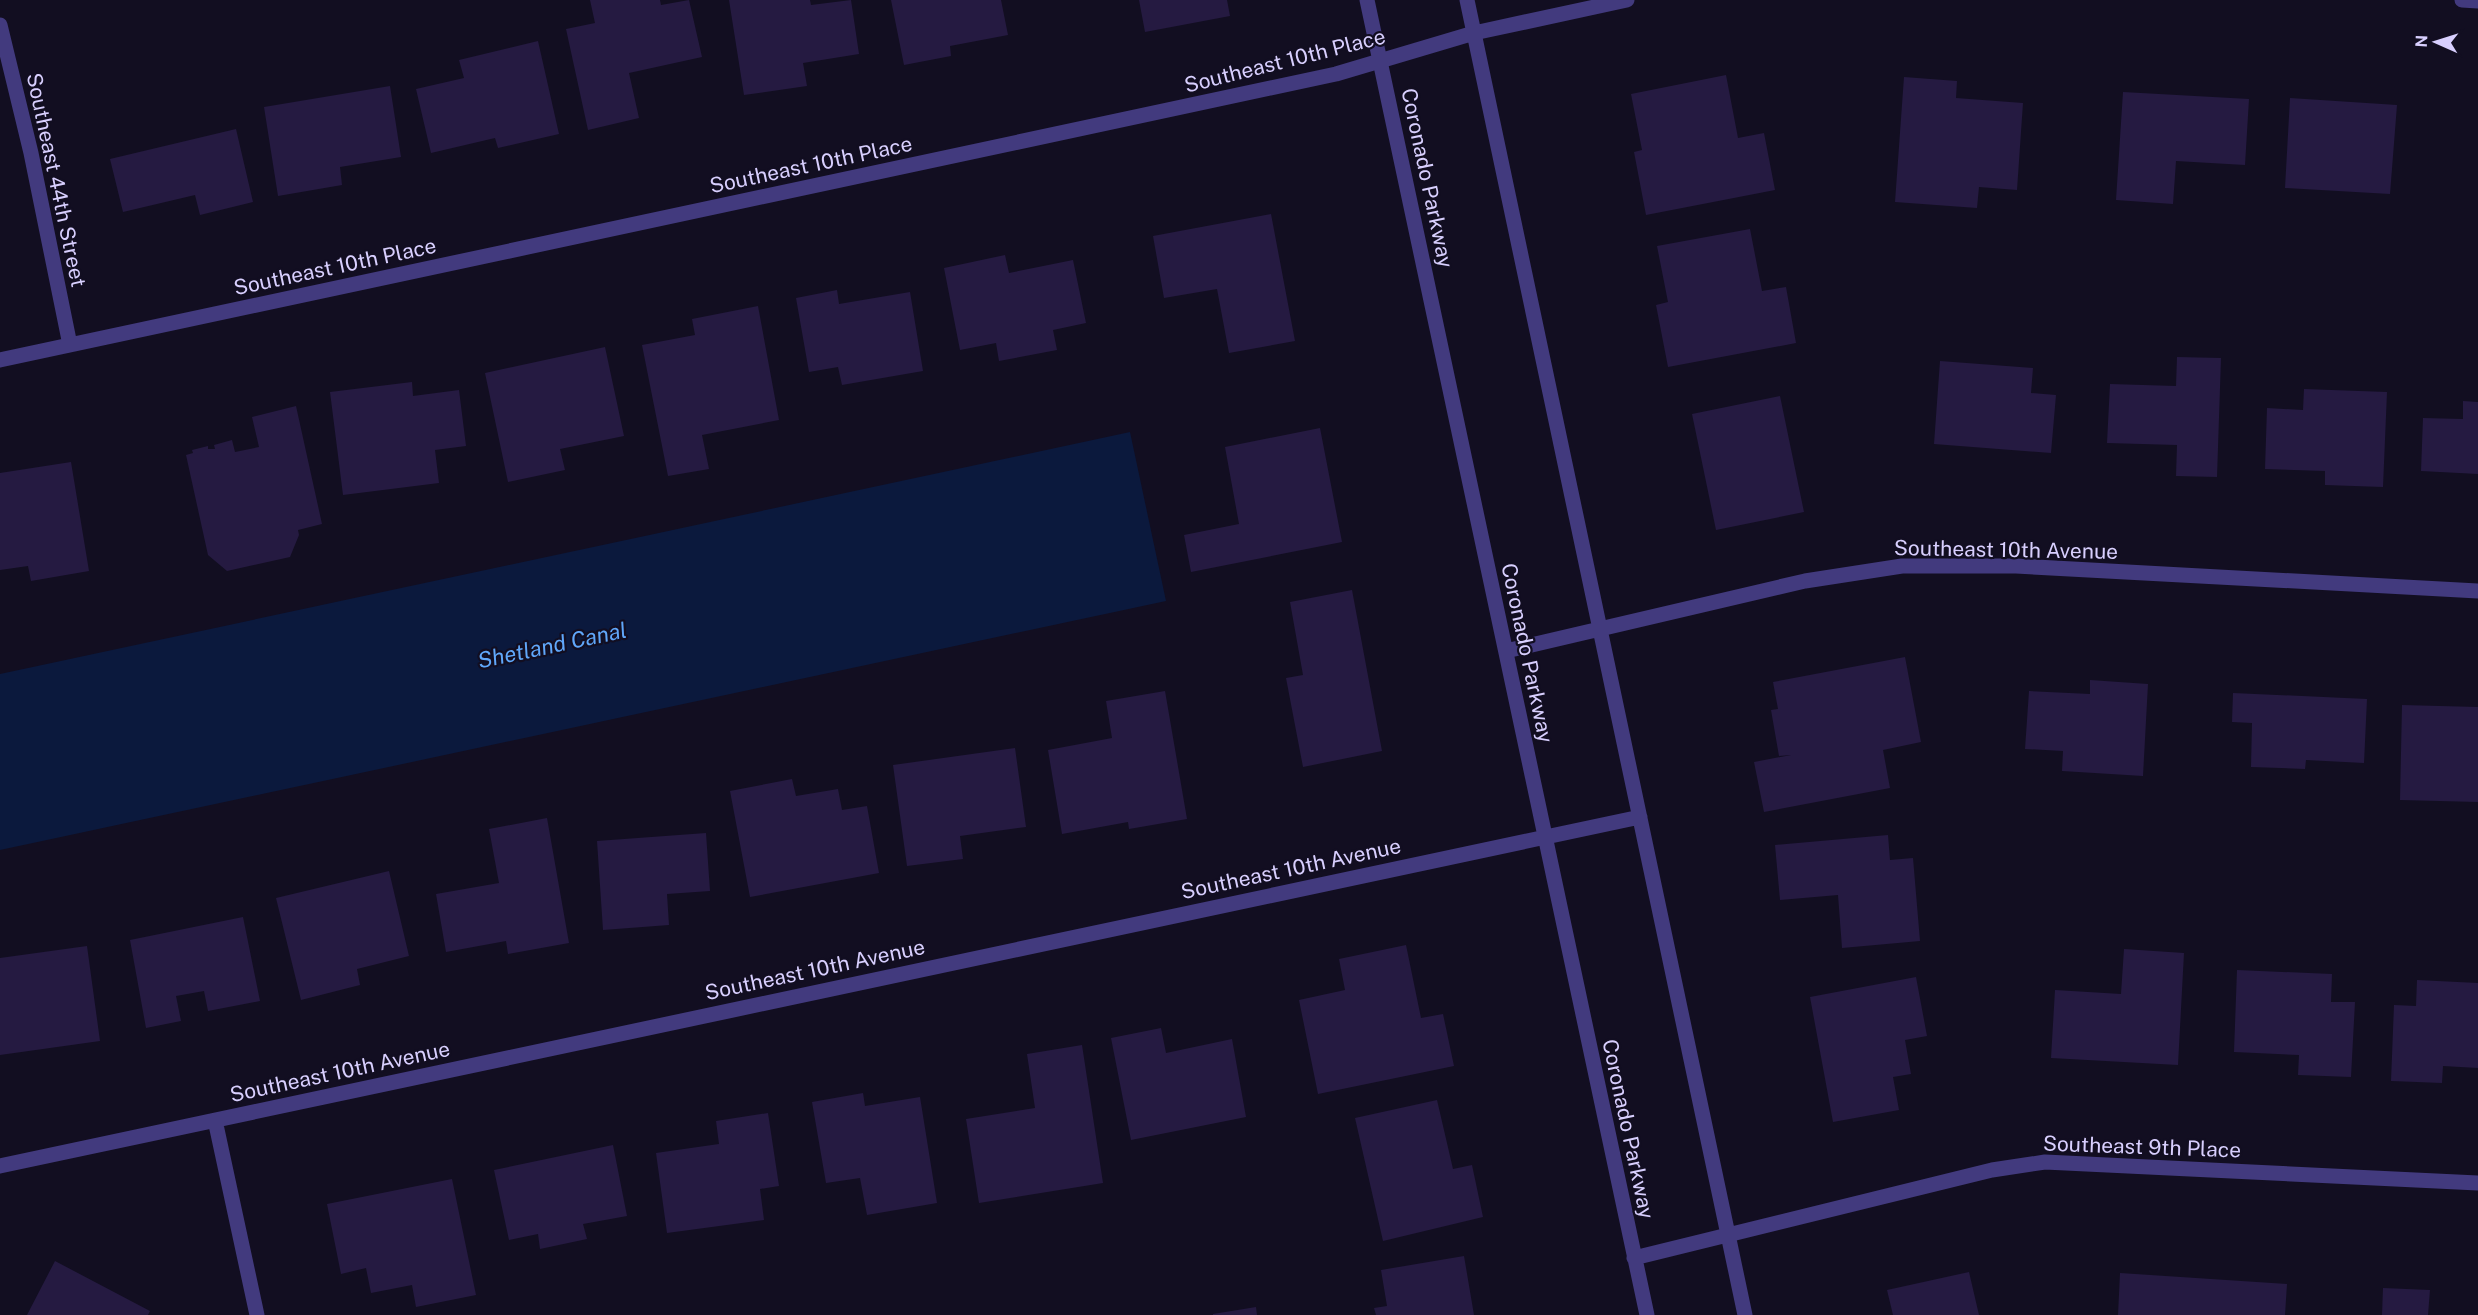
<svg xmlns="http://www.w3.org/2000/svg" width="2478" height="1315" font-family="'Public Sans',sans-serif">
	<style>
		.water { fill: #0b193d }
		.building { fill: #251a41 }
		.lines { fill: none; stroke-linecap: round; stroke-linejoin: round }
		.minor { stroke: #423a7e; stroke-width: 15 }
		.labels { text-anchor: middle; stroke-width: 4.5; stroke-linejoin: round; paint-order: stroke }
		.street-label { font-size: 21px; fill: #d8cffe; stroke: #120e21 }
		.water-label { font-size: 22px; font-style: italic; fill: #60a7fa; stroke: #120e21 }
	</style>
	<rect width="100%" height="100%" fill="#120e21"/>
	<path class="water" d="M1130,432L1166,601L0,850V674Z"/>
	<path class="building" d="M590,0H660L661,5L689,0L702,57L629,73L639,118L588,130L566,29L595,23Z
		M729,0H810L811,5L851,0L859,54L803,63L807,86L744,95Z
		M891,0H1001L1008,35L950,46L951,56L904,65Z
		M1139,0H1227L1230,16L1145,32Z
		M538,41L559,134L498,148L495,138L431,153L416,89L464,78L459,60Z
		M1726,75L1738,138L1764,133L1775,190L1646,215L1634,152L1642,150L1631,94Z
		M1904,77L1957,81L1956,98L2023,103L2017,190L1979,187L1977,208L1895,202Z
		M390,86L401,157L340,167L342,185L278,196L264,107Z
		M2123,92L2249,99L2245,165L2176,161L2173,204L2116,200Z
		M2290,98L2397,105L2390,194L2285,188Z
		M236,129L253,202L200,215L195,195L123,212L110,159Z
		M1271,214L1295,341L1229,353L1217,289L1164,298L1153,236Z
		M1750,229L1762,291L1786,287L1796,343L1668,367L1656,305L1668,302L1657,246Z
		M1005,255L1009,273L1073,260L1086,323L1053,330L1057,350L999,361L996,343L960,350L944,268Z
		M837,290L839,304L910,292L923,371L842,385L838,367L809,372L796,298Z
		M758,306L779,420L702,435L709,469L668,476L642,345L695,335L692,319Z
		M605,347L624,436L560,449L565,470L508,482L485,373Z
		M2177,357L2221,358L2217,477L2176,476L2177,445L2107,443L2110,384L2176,386Z
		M1940,361L2033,368L2031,393L2056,395L2051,453L1934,444Z
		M412,382L413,396L459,390L466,446L435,450L439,483L343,495L330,392Z
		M2304,389L2387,392L2383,487L2325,485V471L2265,469L2267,408L2303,410Z
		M1780,396L1804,512L1716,530L1692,414Z
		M2463,401L2478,402V474L2421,471L2423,418L2463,419Z
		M296,406L322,524L298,530L299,535L290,557L227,571L208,555L186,455L193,453L192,450L208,446V449H215L214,445L232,440L235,452L259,447L252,417Z
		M1320,428L1342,542L1191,572L1184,535L1239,524L1225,447Z
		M71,462L89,571L31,581L28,566L0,570V473Z
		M1352,590L1382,751L1303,767L1286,678L1303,675L1290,602Z
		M1905,657L1921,742L1883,750L1890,788L1764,812L1754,762L1791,755L1779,756L1771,710L1778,709L1773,682Z
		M2090,680L2148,684L2143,776L2062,771L2063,751L2025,749L2029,691L2090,694Z
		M1165,691L1187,819L1129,829L1128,822L1062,834L1048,750L1112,738L1106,701Z
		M2233,693L2367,699L2364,763L2306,760L2305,769L2251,767L2252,723L2232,722Z
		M2402,705L2478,707V802L2400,800Z
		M1015,748L1026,827L960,836L963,859L907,866L893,765Z
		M792,779L796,796L838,789L842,810L867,806L879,873L750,897L730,791Z
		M547,818L569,943L508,954L506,941L446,952L436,894L499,883L489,829Z
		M706,833L710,891L667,894L669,925L603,930L597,841Z
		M1888,835L1890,860L1913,858L1920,941L1842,948L1838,895L1780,900L1775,845Z
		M389,871L409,956L357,969L360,985L301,1000L276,898Z
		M243,917L260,1001L208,1011L204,991L176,996L181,1021L146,1028L130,940Z
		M1406,945L1421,1018L1443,1014L1454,1066L1318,1094L1299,1000L1345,990L1339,959Z
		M87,946L100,1041L0,1055V958Z
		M2124,949L2184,953L2178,1065L2051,1058L2055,990L2121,994Z
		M2237,970L2332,974L2331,1002H2355L2351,1077L2298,1075L2299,1055L2234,1052Z
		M1916,977L1927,1036L1905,1040L1911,1074L1893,1077L1899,1110L1833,1122L1810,997Z
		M2417,980L2478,983V1068L2443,1066L2442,1083L2391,1081L2394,1005L2416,1006Z
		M1161,1028L1166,1053L1232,1039L1246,1117L1131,1140L1111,1038Z
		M1082,1045L1103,1183L979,1203L966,1119L1035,1108L1027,1054Z
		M863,1093L865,1106L920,1097L937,1203L867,1215L860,1178L826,1183L812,1102Z
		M1437,1100L1453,1169L1472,1165L1483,1217L1383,1241L1355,1118Z
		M768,1113L779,1186L760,1189L764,1220L667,1233L656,1153L719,1144L716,1121Z
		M613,1145L627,1216L583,1224L587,1239L540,1249L538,1234L509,1240L494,1170Z
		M452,1179L476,1295L416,1307L412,1285L371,1293L366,1268L341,1274L327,1204Z
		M1464,1256L1474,1315H1376L1374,1308L1387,1306L1381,1270Z
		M55,1261L150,1311L148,1315H27Z
		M1969,1272L1979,1315H1893L1887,1290Z
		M2120,1273L2287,1284L2285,1315H2118Z
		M2383,1288L2430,1290L2428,1315H2382Z
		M1256,1307L1257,1315H1213V1314Z"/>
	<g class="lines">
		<path class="minor" d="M1367,0L1647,1315
			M1467,0L1745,1315
			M2462,0L2478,1
			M0,25L31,153L70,345
			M0,360L1336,74L1474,33L1627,0
			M1506,651L1805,581L1902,566H2016L2478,591
			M215,1120L257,1315
			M0,1166L1640,817
			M1634,1258L1992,1170L2045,1162L2478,1183"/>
	</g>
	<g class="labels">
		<g class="street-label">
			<text transform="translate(1285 61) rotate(-14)" y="7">Southeast 10th Place</text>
			<text transform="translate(811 165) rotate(-12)" y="7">Southeast 10th Place</text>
			<text transform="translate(1427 178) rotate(78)" y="7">Coronado Parkway</text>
			<text transform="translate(56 180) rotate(78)" y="7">Southeast 44th Street</text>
			<text transform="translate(335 267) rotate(-12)" y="7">Southeast 10th Place</text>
			<text transform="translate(2006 550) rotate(1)" y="7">Southeast 10th Avenue</text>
			<text transform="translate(1527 653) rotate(78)" y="7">Coronado Parkway</text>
			<text transform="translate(1291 869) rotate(-12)" y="7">Southeast 10th Avenue</text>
			<text transform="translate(815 970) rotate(-12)" y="7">Southeast 10th Avenue</text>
			<text transform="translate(340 1072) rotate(-12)" y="7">Southeast 10th Avenue</text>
			<text transform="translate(1628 1129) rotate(78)" y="7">Coronado Parkway</text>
			<text transform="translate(2142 1147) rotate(2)" y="7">Southeast 9th Place</text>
		</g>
		<g class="water-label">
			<text transform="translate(552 645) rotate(-12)" y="8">Shetland Canal</text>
		</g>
	</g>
	<g transform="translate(2436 42) rotate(273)" stroke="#120e21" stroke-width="4.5" paint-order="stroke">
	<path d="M0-4.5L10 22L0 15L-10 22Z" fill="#d8cffe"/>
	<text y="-9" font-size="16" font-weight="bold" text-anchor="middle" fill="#d8cffe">N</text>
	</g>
</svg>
